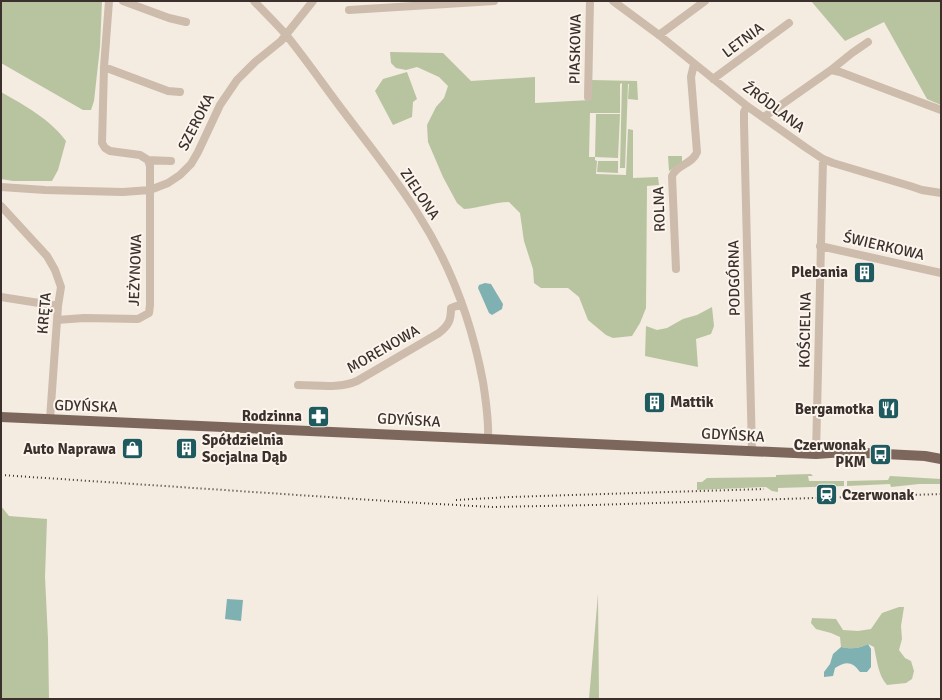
<svg xmlns="http://www.w3.org/2000/svg" width="942" height="700" font-family="Signika,sans-serif">
	<style>
		.green { fill: #b8c4a0 }
		.water { fill: #7fb0b2 }
		.lines { fill: none; stroke-linecap: round; stroke-linejoin: round }
		.minor { stroke: #cdbbac; stroke-width: 8 }
		.major { stroke: #7d675c; stroke-width: 10 }
		.rail { stroke: #3b302b; stroke-width: 2; stroke-dasharray: 1 3; stroke-linecap: butt }
		.labels { text-anchor: middle; stroke-width: 4; stroke-linejoin: round; paint-order: stroke }
		.street-label { font-size: 15px; fill: #3b302b; stroke: #fbf5ee }
		.poi-label { font-size: 15px; font-weight: bold; fill: #3b302b; stroke: #fbf5ee; text-anchor: end }
	</style>
	<rect width="100%" height="100%" fill="#f4ebe1"/>
	<path class="green" d="M1,1H102L100,47L94,101L91,110H83L1,63Z
		M811,1H941V105L927,99L884,22L845,41Z
		M390,52L443,53L471,81L535,77V103L590,100L591,80L637,81L638,100L628,99L629,84H628L625,168H620L622,83L620,84V113H590L589,157H595L596,114H620L618,158L595,157V160L597,161L596,174L626,175L628,129L633,130V178L658,177L659,185L647,186L646,308L640,323L632,336L613,338L606,335L588,320L579,297L568,288H541L534,283L533,269L524,241L520,213L509,202C494,202 480,208 464,209L457,203L443,177L428,142L427,125L436,107L444,98L448,86L439,77L417,67L406,70L396,68L391,63Z
		M407,72L417,99L413,102L412,117L393,125L375,91L383,79Z
		M1,92C24,105 50,119 66,141L58,170L52,181H13L1,179Z
		M668,156H682V163L669,171Z
		M598,161H618V173L597,172Z
		M712,307L714,326L711,334L696,339L698,367L645,356L646,326L657,330L667,328L683,319L697,315Z
		M811,474L813,476H808L809,481H844V486L778,488V492L772,491L766,487L697,490V482H702L707,478L776,477V475Z
		M890,476L941,479V484H919L891,487L890,484L847,486V481L888,480Z
		M1,506L9,516L47,519L45,577L48,639L49,699H1Z
		M598,594L599,699H589Z
		M899,607H904L901,626L902,639L899,650L905,658L911,661L914,671L912,679L906,683L887,685C878,675 877,660 874,647L868,644C858,649 851,649 841,647L840,637L831,633L816,629L811,623L812,618L836,619L843,630L858,631L871,629L882,613Z"/>
	<path class="water" d="M485,283L491,284L503,304L502,309L492,315L489,313L478,288L479,285Z
		M227,599L243,600L241,621L225,619Z
		M868,644L871,649V667L867,672H860C852,661 846,661 835,668L833,676L824,677V672L830,664L833,654L841,647C851,649 858,649 868,644Z"/>
	<g class="lines">
		<path class="minor" d="M109,1L104,67L102,143L105,148L110,151L140,155L148,160L171,161
			M123,1L169,18L186,22
			M254,1C265,13 277,24 287,36C308,62 327,90 347,116C371,148 397,180 418,214C450,264 472,323 483,382C486,401 489,420 488,439
			M613,1L659,35L747,106L805,147L823,159L833,163L910,186L922,190L941,193
			M349,10L494,1
			M659,35L705,1
			M104,67L168,91L180,92
			M831,70L852,53L868,42
			M713,79L789,23
			M588,97L590,1
			M747,106L744,112V123L752,451
			M764,117L831,70L840,72L941,110
			M1,187L45,190L123,192L150,190L168,183L180,175L191,164L198,152L220,105L237,80L255,62L281,41L313,1
			M1,206L47,256L55,270L61,287L58,306L50,419
			M820,246L941,273
			M676,269L672,176C676,165 693,164 697,152L691,77L694,64
			M1,297L58,306
			M57,320L84,318L138,319L149,313L150,305V166L148,160
			M298,385C318,385 338,389 357,381L439,333C449,325 451,320 451,308L462,304
			M816,454L823,159"/>
		<path class="major" d="M1,417L816,454L844,452L925,456L941,459"/>
		<path class="rail" d="M1,475L402,502L492,507L593,505L941,494
			M456,500L509,497L764,489"/>
	</g>
	<defs>
		<symbol id="building-square" viewBox="-11 -11 22 22"><rect x="-9" y="-9" width="18" height="18" rx="4" fill="#1f5a5e" stroke="#fbf5ee"/><path d="M-4-6H4V6H1V3H-1V6H-4ZM-2.5-4.3h1.7v1.8h-1.7ZM.8-4.3h1.7v1.8H.8ZM-2.5-1h1.7V.8h-1.7ZM.8-1h1.7V.8H.8Z" fill="#fff"/></symbol>
		<symbol id="restaurant-square" viewBox="-11 -11 22 22"><rect x="-9" y="-9" width="18" height="18" rx="4" fill="#1f5a5e" stroke="#fbf5ee"/><path d="M-5-6h1v4h1v-4h1v4h1v-4h1v5L-1.5 .5V6h-2V.5L-5-1ZM5-6V6H3V1.5H1.5Q1.5-4 5-6Z" fill="#fff"/></symbol>
		<symbol id="pharmacy-square" viewBox="-11 -11 22 22"><rect x="-9" y="-9" width="18" height="18" rx="4" fill="#1f5a5e" stroke="#fbf5ee"/><path d="M-2-6h4v4h4v4h-4v4h-4v-4h-4v-4h4Z" fill="#fff"/></symbol>
		<symbol id="shop-square" viewBox="-11 -11 22 22"><rect x="-9" y="-9" width="18" height="18" rx="4" fill="#1f5a5e" stroke="#fbf5ee"/><path d="M-5-2.5h2.3a2.7 3.5 0 0 1 5.4 0H5L5.5 6h-11ZM-1.5-2.5h3a1.5 2.3 0 0 0-3 0Z" fill="#fff"/></symbol>
		<symbol id="bus-square" viewBox="-11 -11 22 22"><rect x="-9" y="-9" width="18" height="18" rx="4" fill="#1f5a5e" stroke="#fbf5ee"/><path d="M-5-6H5V4H4V6H2V4H-2V6H-4V4H-5ZM-3.5-4V0h7V-4ZM-3.5 1.2v1.5H-2V1.2ZM2 1.2v1.5H3.5V1.2Z" fill="#fff"/></symbol>
		<symbol id="station-square" viewBox="-11 -11 22 22"><rect x="-9" y="-9" width="18" height="18" rx="4" fill="#1f5a5e" stroke="#fbf5ee"/><path d="M-3-6H3Q5-6 5-4V2Q5 4 3 4L4.5 6H3L1.5 4h-3L-3 6H-4.5L-3 4Q-5 4-5 2V-4Q-5-6-3-6ZM-3.5-4v3h7v-3ZM-3.5 1v1.5H-2V1ZM2 1v1.5H3.5V1Z" fill="#fff"/></symbol>
	</defs>
	<g fill-rule="evenodd">
		<use href="#building-square" x="852" y="260" width="25" height="25"/>
		<use href="#building-square" x="642" y="390" width="25" height="25"/>
		<use href="#restaurant-square" x="876" y="396" width="25" height="25"/>
		<use href="#pharmacy-square" x="306" y="404" width="25" height="25"/>
		<use href="#shop-square" x="120" y="436" width="25" height="25"/>
		<use href="#building-square" x="174" y="436" width="25" height="25"/>
		<use href="#bus-square" x="868" y="442" width="25" height="25"/>
		<use href="#station-square" x="814" y="482" width="25" height="25"/>
	</g>
	<g class="labels">
		<g class="street-label">
			<text transform="translate(743 40) rotate(-37)" y="5">LETNIA</text>
			<text transform="translate(575 49) rotate(-89)" y="5">PIASKOWA</text>
			<text transform="translate(774 107) rotate(37)" y="5">ŹRÓDLANA</text>
			<text transform="translate(196 122) rotate(-63)" y="5">SZEROKA</text>
			<text transform="translate(420 194) rotate(56)" y="5">ZIELONA</text>
			<text transform="translate(659 209) rotate(-92)" y="5">ROLNA</text>
			<text transform="translate(884 246) rotate(13)" y="5">ŚWIERKOWA</text>
			<text transform="translate(135 270) rotate(-88)" y="5">JEŻYNOWA</text>
			<text transform="translate(734 278) rotate(-91)" y="5">PODGÓRNA</text>
			<text transform="translate(44 313) rotate(-85)" y="5">KRĘTA</text>
			<text transform="translate(805 330) rotate(-89)" y="5">KOŚCIELNA</text>
			<text transform="translate(383 349) rotate(-30)" y="5">MORENOWA</text>
			<text transform="translate(86 406) rotate(2)" y="5">GDYŃSKA</text>
			<text transform="translate(409 420) rotate(3)" y="5">GDYŃSKA</text>
			<text transform="translate(733 435) rotate(3)" y="5">GDYŃSKA</text>
		</g>
		<g class="poi-label">
			<text x="848" y="277">Plebania</text>
			<text x="670" y="407" text-anchor="start">Mattik</text>
			<text x="874" y="414">Bergamotka</text>
			<text x="302" y="421">Rodzinna</text>
			<text x="202" y="445" text-anchor="start">Spółdzielnia<tspan x="202" dy="17">Socjalna Dąb</tspan></text>
			<text x="866" y="450">Czerwonak<tspan x="866" dy="17">PKM</tspan></text>
			<text x="116" y="454">Auto Naprawa</text>
			<text x="842" y="500" text-anchor="start">Czerwonak</text>
		</g>
	</g>
	<rect width="942" height="700" fill="none" stroke="#3b302b" stroke-width="4"/>
</svg>
